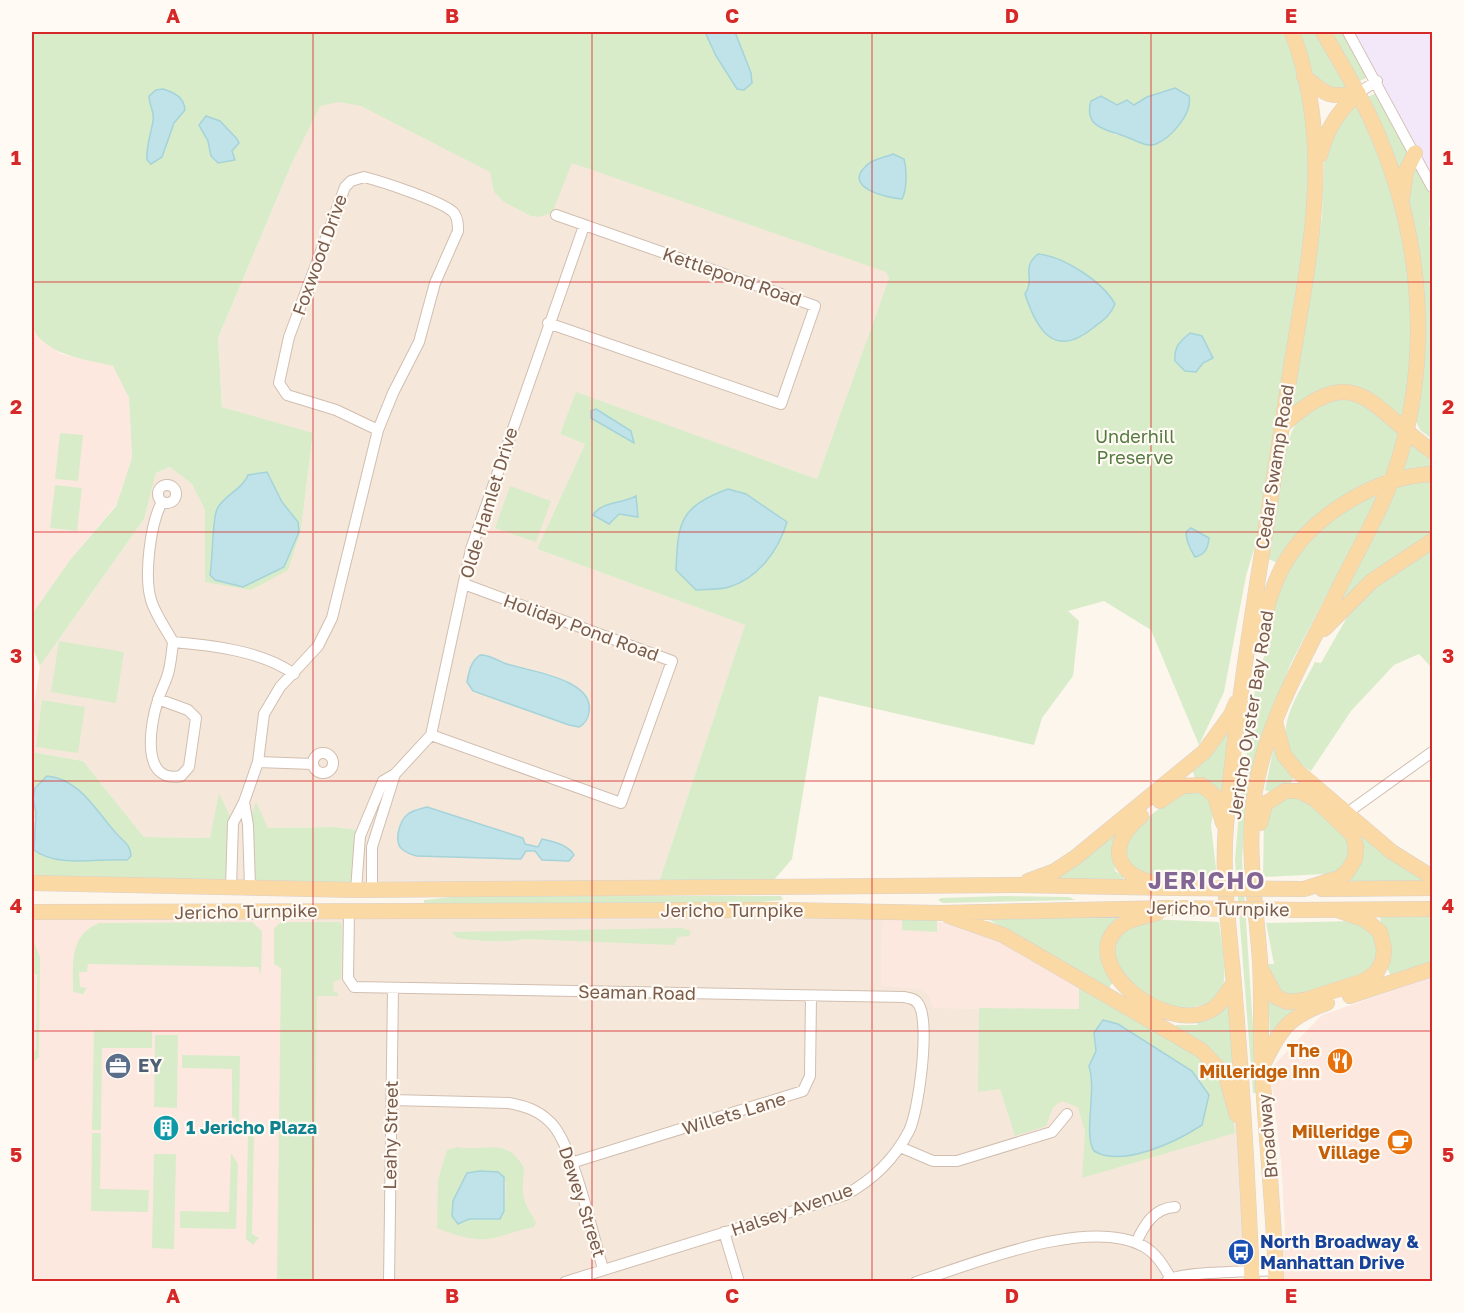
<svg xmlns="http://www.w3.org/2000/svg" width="1464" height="1313" font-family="'Golos Text',sans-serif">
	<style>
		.residential { fill: #f5e8da }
		.commercial { fill: #fde8e0 }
		.education { fill: #f3e8fa }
		.green { fill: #d8ecc9; fill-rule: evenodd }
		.water { fill: #bfe3e8; stroke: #a5d3da; stroke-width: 1.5 }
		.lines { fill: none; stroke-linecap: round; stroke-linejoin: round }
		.minor-casing { stroke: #d1beb0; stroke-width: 12 }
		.primary-casing { stroke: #dad1cd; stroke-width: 16 }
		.minor { stroke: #fff; stroke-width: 10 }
		.primary { stroke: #fbd9a5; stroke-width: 15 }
		.primary-bridge-casing { stroke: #dad1cd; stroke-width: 16; stroke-linecap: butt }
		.primary-bridge { stroke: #fbd9a5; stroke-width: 15 }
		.grid { fill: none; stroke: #d62828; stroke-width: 1.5; stroke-opacity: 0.55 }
		.labels { text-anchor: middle; stroke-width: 4.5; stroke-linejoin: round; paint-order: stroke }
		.street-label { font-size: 18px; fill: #7a5c4d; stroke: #fffaf3 }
		.park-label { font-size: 18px; fill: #537a41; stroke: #fffaf3 }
		.food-label { font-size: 18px; font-weight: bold; fill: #c56008; stroke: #fffaf3; text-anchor: end }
		.service-label { font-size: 18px; font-weight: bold; fill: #4e5e75; stroke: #fffaf3; text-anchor: start }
		.culture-label { font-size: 18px; font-weight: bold; fill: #0d838f; stroke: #fffaf3; text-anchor: start }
		.transit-label { font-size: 18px; font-weight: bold; fill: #164399; stroke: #fffaf3; text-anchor: start }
		.district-label { font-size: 24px; font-weight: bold; letter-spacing: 1.5px; fill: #846695; stroke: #fffaf3 }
		.neatline { fill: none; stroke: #d62828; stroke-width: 2 }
		.grid-label { font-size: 20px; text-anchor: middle; font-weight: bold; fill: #d62828 }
	</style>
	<rect width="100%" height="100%" fill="#fdf6ec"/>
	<path class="residential" d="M330,84L548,154L887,272L889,278L817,479L577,393L560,434L585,444L537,549L745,625L657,888L351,890L357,830L336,827L268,828L250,887H231L220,794L210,838L144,837L83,761L32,752V718L40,666L144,519L156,473L171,467L192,484L205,510V582L301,530L313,434L222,407L218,338L292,163Z
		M316,917L882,918L913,987L922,989L929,995L934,1008L1079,1009L1225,1079L1238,1127L1246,1275L1177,1282H313Z"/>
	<path class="commercial" d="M32,327L34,332L61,354L113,366L129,398L132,458L116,505L70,560L32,614Z
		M316,917L313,1281H32V918Z
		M882,918L953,923L972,927L1079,979L1080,1009L934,1008L929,995L922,989L881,986Z
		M1432,977V1281H1280L1285,1230L1281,1161L1270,1069L1322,1015Z"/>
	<path class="education" d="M1348,32H1432V187Z"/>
	<path class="green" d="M32,32H1285C1325,139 1306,241 1288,351C1278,413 1267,476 1257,539L1246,576L1224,692L1199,745L1151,630L1104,601L1068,611L1079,621L1073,676L1042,718L1034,745L819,696L792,859L768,887L657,888L745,625L537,549L585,444L560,434L576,392L817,479L889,278L886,272L572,163L552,213L539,217L531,216L504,202L494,192L490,172L361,106L339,102L320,106L292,163L218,338L222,407L313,433L301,530L288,570L251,590L205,582V510L192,484L170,467L156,473L144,519L40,666L32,646V614L70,560L116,506L132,458L129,398L113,366C85,359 46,356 32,327ZM1166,91L1183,120C1167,135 1156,150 1134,140C1127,137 1122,134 1115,135L1101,96L1117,105H1134L1147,97Z
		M1300,32H1318L1349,87L1343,94L1315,79Z
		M1329,32H1345L1368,77L1360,81L1357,78Z
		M1377,93L1410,152L1401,179L1367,97Z
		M1358,102C1390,175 1414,252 1413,333C1412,362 1407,391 1404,420L1357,389L1290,410L1322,217L1324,163L1328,142L1340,121Z
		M1415,156L1432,190L1429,225L1432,230V439L1420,430L1414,416L1420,350L1403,212Z
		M1336,397L1357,399L1402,432L1386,479L1278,563L1268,559C1272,530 1281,437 1300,418C1308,409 1326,403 1336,397Z
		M60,433L83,435L78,481L55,479Z
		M1408,441L1432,457V467L1400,476Z
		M1432,481V536L1338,606L1393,487Z
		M55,485L82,488L77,531L50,528Z
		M510,486L551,501L536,542L495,528Z
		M1376,494L1378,497L1290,665L1258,749L1246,810L1242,859L1256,1074V1093H1253L1235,860L1239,811L1257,674L1272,637L1263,636C1268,619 1272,602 1279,586C1296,544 1337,514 1376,494Z
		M1432,549V668L1419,654L1394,665L1351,711L1311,771C1262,741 1296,700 1315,662L1321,663L1350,612L1372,589Z
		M59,641L124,652L116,703L51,692Z
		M42,700L85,707L78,753L36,747Z
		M1226,734L1229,735L1223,796L1204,780L1195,778L1192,769Z
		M1275,741L1296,774L1289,785L1270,792L1265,790Z
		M32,752L83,761L144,837L210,838L219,793L233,823L231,887L32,883ZM75,787L129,846L117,859L106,858L82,861L34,822L36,812Z
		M1201,787L1214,809L1211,825L1217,877L1150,876L1127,864L1126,840L1132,830L1184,789Z
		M1287,795L1307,798L1347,833L1353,855L1332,877L1325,874L1263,877L1264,820L1266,810Z
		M256,802L268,828L336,827L357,830L351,890L250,887L248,825Z
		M1122,824L1113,849L1115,871L1123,876L1124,882H1043Z
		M1360,834L1428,882L1341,883L1364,850Z
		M461,896H781L783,900L748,903H424V900Z
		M1003,896L1069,897L1075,900L943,903L938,900L941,898Z
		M902,913H937V932L902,930Z
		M1125,916L1113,924L1114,980L1108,990L988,919Z
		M1432,916V964L1392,977L1386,967L1380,917Z
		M1146,919L1219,922C1221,942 1229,973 1221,992C1216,1002 1209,1004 1199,1006C1185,1009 1172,1009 1158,1003C1135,994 1100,956 1121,931C1126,925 1138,922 1146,919Z
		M1354,921L1374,932L1380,946L1378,960L1370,971L1297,997L1282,995L1269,978L1268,964H1274L1266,923Z
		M252,922L262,931L261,975L258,967L88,964L87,972H79L80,987L87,988L83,994L73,992C73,964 69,935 99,923Z
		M281,922H340L342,926L341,979L333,982L334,992L338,993V996H317L313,1281H277L281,968L274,964V928Z
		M683,928L691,931L689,936L678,937L674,945L525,939C504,943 478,941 457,938L452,932Z
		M32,937L40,957L39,1057L32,1063V1051H36L37,974H32Z
		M1079,984L1212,1065L1229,1095L1235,1133L1082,1178L1085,1132L1078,1107L1062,1101L1053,1107L1046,1126L1015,1136L1000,1089L978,1092L979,1008L1079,1009Z
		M1268,992L1292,1006L1294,1011L1273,1035H1270Z
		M1224,1005H1229L1235,1083L1218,1057L1175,1030L1176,1025H1197L1199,1019Z
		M94,1030L152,1031V1048H102L101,1130H92Z
		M155,1035H178L177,1108L154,1107Z
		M182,1055L240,1056L239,1124L236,1125V1118L232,1117V1069L182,1068Z
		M92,1133H101L100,1189L149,1190L148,1212L91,1211Z
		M248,1133H254L252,1234L259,1238L253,1245L246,1239Z
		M457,1147C486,1153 506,1135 524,1168C522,1198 521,1197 536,1222L534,1227C518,1230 502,1237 488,1239C473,1241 451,1234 437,1228L438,1180L447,1150ZM506,1181L505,1203L499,1219H469L459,1224L455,1222L452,1208L461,1183Z
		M231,1153L238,1164L236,1229L180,1228V1211L229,1212Z
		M154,1154H176L174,1249L152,1248Z"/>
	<path class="water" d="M705,32H735L751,73L752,83L744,90L737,89L716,56Z
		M1175,88L1189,96C1193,113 1171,138 1156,144C1145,148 1134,139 1124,136C1108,130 1083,128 1091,101L1101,96L1117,105L1127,100L1134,105L1147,97Z
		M163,89C175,93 184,97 185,110L174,123L162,157L151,164L147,160C146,146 151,134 153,121C155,112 149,105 149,96L156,90Z
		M206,116L220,121L237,139L239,143L232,151L235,160L218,163L211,156L208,141L199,125Z
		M893,154L904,159C907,170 907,190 902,199C888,198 842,188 866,166C872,159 884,158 893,154Z
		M1038,254C1063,256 1103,282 1115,304C1110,316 1103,320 1093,328C1055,359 1037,331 1025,294C1036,277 1020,269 1038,254Z
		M1190,333L1202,336L1213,358L1203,363L1196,372L1185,371L1175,361C1174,347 1179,342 1190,333Z
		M596,409L631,431L634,443L591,418V411Z
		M267,472L282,502L298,522L299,532L284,567L243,587L215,580L210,575C213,558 212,521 217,509C224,495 243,489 248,475Z
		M728,489L746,494L787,522C779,549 759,578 729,587C719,590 706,589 696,590L676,570C678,521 680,507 728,489Z
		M636,496L638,517L619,514L609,524L593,515C602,501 622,504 636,496Z
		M1191,528L1209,538C1208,548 1206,554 1195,557C1190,549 1186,541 1186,532Z
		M480,655C491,655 498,661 507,664C529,671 595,679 589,712C588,719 585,724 579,727L569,725L473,691L467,682C469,671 471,661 480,655Z
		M47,776C80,779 96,811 116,833C123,841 131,845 131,856L127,860C98,858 57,868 34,850L36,812L33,799L35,788Z
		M427,807L523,838L525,844L538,847L542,839C552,841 569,845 574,855L569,861L542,860L535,851H526L521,859L417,856C413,855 407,853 403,850C393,843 399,821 408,814C413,810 420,809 427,807Z
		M1103,1020L1118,1024L1192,1071L1209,1095L1202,1125C1176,1142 1122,1168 1094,1151C1083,1134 1097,1092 1089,1066L1096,1051L1094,1033Z
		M480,1171L498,1172L504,1177V1211L500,1219H469L458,1224L452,1216L453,1201L467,1173Z"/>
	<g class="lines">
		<defs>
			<path id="minor" d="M1348,32L1432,187
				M1358,93L1377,81
				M364,177C380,181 445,202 454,213C458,218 458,225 458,231L435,283L419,342L393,393L378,430L336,410L287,395L279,383L289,337L345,187L351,181Z
				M548,323L781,404L815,306L556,215
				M158 494a9 9 0 1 1 18 0a9 9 0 1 1-18 0Z
				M162,502C150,524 144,576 151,600C155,614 166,629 173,642
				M173,642C210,645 263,651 294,674
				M158,699L188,710L196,718L189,767L181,776C140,784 150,724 158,700C161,690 167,680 169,670C171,661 172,651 173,642
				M431,735L621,803L672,661L464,584
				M313 763a10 10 0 1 1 20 0a10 10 0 1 1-20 0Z
				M258,762L313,764
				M244,802L248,825L250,887
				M1347,813L1432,752
				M231,887L233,823L244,802L258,762L264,714L280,687L318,646L332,618L378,430
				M356,890L360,836L383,781L395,774L431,735L471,549L584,226
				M372,890V847L395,774
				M349,911L348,978L354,987L904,997C910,998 916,999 919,1005C930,1024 919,1111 909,1131C894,1160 873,1180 845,1195L565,1282
				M392,1100L509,1103C525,1106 538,1110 550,1122C573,1143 593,1236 603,1269
				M900,1147L933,1161H957L1052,1132L1067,1114
				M571,1163L803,1091L810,1076L811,996
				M724,1232L739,1282
				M1136,1243C1144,1225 1154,1208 1175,1207
				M1167,1281C1176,1271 1257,1272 1275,1270
				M389,1282L393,989
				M916,1282C973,1264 1088,1216 1143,1246C1156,1253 1163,1265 1170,1277"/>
			<path id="primary" d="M1304,76C1325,94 1329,99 1357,93
				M1320,155C1327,128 1338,112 1358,93
				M1402,199L1406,171L1415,153
				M1282,426C1357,356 1371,409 1432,451
				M1324,629L1372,581L1432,541
				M1260,635C1266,610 1272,584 1286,561C1314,514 1378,476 1432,474
				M1275,722L1284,755L1297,771L1392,852L1432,877
				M1160,801L1182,786L1202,785L1215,796L1223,823
				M1141,816C1109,842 1111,873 1154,883
				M1260,823L1265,804L1285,791H1299L1315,799L1353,835L1356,847L1355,859L1347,872L1339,878L1304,889
				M1028,881L1055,871L1076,857L1204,752L1231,715L1236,703
				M32,883L356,890L1016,885L1174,888
				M1322,889L1432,888
				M1301,910L1432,909
				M32,912L786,910L941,913L1172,908
				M1157,913C1146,916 1128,919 1119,927C1076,963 1164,1036 1211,1010C1222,1004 1227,992 1234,982
				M949,916L1003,935L1201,1050L1226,1076L1237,1115
				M1262,971L1276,997L1288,1002L1305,1000L1364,981L1377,972L1383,960L1384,949L1380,932L1366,920L1337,910
				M1350,996L1432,969
				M1263,1065C1280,1029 1289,1016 1327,1003
				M1252,1282C1248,1187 1243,1092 1235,997C1231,941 1221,882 1226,826C1238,683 1265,542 1286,400C1304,275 1339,156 1292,32
				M1276,1282C1274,1209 1266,1138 1262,1066C1260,1031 1262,996 1260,961C1256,905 1246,847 1255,791C1267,718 1308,652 1340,586C1362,542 1389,497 1402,449C1432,338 1419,222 1370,117C1356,88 1339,60 1323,32"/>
		</defs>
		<use href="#minor" class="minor-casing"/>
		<use href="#primary" class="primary-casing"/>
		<use href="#minor" class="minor"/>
		<use href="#primary" class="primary"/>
		<defs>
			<path id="primary-bridge" d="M1174,888L1304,889
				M1172,908L1301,910"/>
		</defs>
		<use href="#primary-bridge" class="primary-bridge-casing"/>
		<use href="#primary-bridge" class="primary-bridge"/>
	</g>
	<path class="grid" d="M313,32V1282M592,32V1282M872,32V1282M1151,32V1282M32,282H1432M32,532H1432M32,781H1432M32,1031H1432"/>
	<defs>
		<symbol id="restaurant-disc" viewBox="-11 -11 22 22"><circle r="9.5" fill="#e8710a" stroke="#fffaf3"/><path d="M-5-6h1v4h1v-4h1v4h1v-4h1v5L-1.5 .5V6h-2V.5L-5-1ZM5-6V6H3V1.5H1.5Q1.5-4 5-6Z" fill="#fff"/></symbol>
		<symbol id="office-disc" viewBox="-11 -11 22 22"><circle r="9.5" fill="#5c6f8a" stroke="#fffaf3"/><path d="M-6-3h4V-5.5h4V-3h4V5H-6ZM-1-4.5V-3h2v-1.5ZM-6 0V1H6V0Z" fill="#fff"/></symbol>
		<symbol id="building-disc" viewBox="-11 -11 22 22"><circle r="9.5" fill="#0f9aa8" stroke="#fffaf3"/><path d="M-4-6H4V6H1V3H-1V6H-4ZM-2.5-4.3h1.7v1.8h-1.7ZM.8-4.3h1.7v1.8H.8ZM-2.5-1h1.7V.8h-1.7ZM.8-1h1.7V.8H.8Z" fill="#fff"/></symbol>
		<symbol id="cafe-disc" viewBox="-11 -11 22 22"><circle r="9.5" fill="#e8710a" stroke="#fffaf3"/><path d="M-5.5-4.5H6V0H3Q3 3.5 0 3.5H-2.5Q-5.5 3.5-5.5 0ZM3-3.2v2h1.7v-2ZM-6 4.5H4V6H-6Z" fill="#fff"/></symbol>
		<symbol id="bus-disc" viewBox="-11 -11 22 22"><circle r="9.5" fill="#1a4fb4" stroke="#fffaf3"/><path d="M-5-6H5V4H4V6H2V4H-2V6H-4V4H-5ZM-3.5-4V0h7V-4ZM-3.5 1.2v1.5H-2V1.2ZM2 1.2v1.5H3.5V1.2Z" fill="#fff"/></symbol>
	</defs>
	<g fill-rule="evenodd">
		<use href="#restaurant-disc" x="1325" y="1046" width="30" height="30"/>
		<use href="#office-disc" x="103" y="1051" width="30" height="30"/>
		<use href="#building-disc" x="151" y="1113" width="30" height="30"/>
		<use href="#cafe-disc" x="1385" y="1127" width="30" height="30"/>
		<use href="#bus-disc" x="1226" y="1237" width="30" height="30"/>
	</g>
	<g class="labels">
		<g class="street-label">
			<text transform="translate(320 255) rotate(-70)" y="6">Foxwood Drive</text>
			<text transform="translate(732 277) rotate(19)" y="6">Kettlepond Road</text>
			<text transform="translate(1275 467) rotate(-81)" y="6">Cedar Swamp Road</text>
			<text transform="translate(489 503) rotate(-73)" y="6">Olde Hamlet Drive</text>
			<text transform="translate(581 628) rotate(20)" y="6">Holiday Pond Road</text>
			<text transform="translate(1251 715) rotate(-81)" y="6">Jericho Oyster Bay Road</text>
			<text transform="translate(1218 909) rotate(1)" y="6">Jericho Turnpike</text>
			<text x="732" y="917">Jericho Turnpike</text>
			<text transform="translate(246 912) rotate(-1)" y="6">Jericho Turnpike</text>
			<text transform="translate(637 993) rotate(1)" y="6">Seaman Road</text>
			<text transform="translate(734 1114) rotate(-17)" y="6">Willets Lane</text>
			<text transform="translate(391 1135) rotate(-89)" y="6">Leahy Street</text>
			<text transform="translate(1268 1136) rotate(-95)" y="6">Broadway</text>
			<text transform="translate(582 1202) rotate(72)" y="6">Dewey Street</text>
			<text transform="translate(792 1210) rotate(-19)" y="6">Halsey Avenue</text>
		</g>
		<g class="park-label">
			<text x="1135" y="443">Underhill<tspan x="1135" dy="21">Preserve</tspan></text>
		</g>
		<g class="food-label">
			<text x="1320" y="1057">The<tspan x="1320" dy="21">Milleridge Inn</tspan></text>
			<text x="1380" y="1138">Milleridge<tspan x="1380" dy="21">Village</tspan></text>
		</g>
		<g class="service-label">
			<text x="138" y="1072">EY</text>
		</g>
		<g class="culture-label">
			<text x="186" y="1134">1 Jericho Plaza</text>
		</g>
		<g class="transit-label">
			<text x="1260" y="1248">North Broadway &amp;<tspan x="1260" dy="21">Manhattan Drive</tspan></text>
		</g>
		<g class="district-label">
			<text x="1207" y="889">JERICHO</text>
		</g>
	</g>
	<rect width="1464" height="1313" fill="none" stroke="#fffaf3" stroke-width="66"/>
	<rect x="33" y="33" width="1398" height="1247" class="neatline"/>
	<g class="grid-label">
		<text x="173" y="23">A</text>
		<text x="452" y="23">B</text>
		<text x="732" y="23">C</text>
		<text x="1012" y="23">D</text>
		<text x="1291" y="23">E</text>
		<text x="16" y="165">1</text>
		<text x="1448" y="165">1</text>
		<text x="16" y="414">2</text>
		<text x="1448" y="414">2</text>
		<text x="16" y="663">3</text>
		<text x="1448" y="663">3</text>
		<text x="16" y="913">4</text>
		<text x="1448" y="913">4</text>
		<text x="16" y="1162">5</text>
		<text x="1448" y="1162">5</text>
		<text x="173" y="1303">A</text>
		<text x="452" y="1303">B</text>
		<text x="732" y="1303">C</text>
		<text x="1012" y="1303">D</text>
		<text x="1291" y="1303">E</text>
	</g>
</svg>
